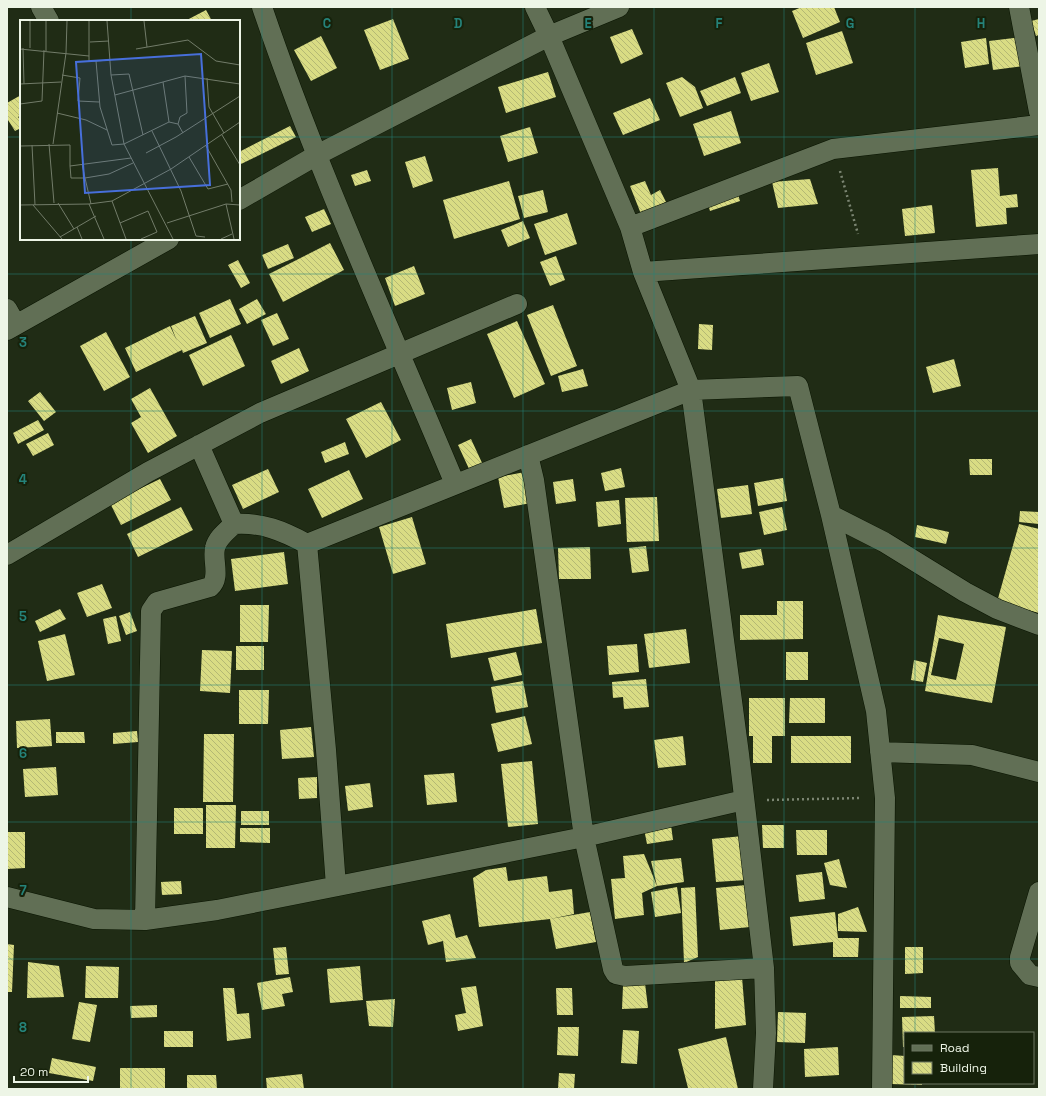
<svg xmlns="http://www.w3.org/2000/svg" width="1046" height="1096" font-family="'Space Grotesk',sans-serif">
	<style>
		.building { fill: url(#building-back-hatch); fill-rule: evenodd }
		.lines { fill: none; stroke-linecap: round; stroke-linejoin: round }
		.minor-casing { stroke: #091401; stroke-width: 21 }
		.path { stroke: #7c8673; stroke-width: 2.5; stroke-dasharray: 2 3; stroke-linecap: butt }
		.minor { stroke: #616f55; stroke-width: 20 }
		.grid { fill: none; stroke: #25837a; stroke-width: 1; stroke-opacity: 0.55 }
		.inset-road { fill: none; stroke: #727c69; stroke-width: 1 }
		.view { fill: #476fdb; fill-opacity: 0.15; stroke: #476fdb; stroke-width: 2 }
		.inset-edge { fill: none; stroke: #edf5e6; stroke-width: 2 }
		.grid-label { font-size: 13px; text-anchor: middle; font-weight: bold; fill: #25837a; stroke: #16220b; stroke-width: 4; stroke-linejoin: round; paint-order: stroke }
	</style>
	<defs>
		<pattern id="building-back-hatch" width="6" height="6" patternUnits="userSpaceOnUse"><rect width="6" height="6" fill="#d9dc84"/><path d="M-1 5l2 2M0 0l6 6M5-1l2 2" fill="none" stroke="#b4b874"/></pattern>
	</defs>
	<rect width="100%" height="100%" fill="#202c15"/>
	<path class="building" d="M802,7H834L840,22L803,38L792,11Z
		M206,10L212,21H185Z
		M393,19L409,59L380,70L364,30Z
		M1039,19V35L1036,36L1031,21Z
		M632,29L643,54L621,64L610,37Z
		M842,31L853,63L816,75L806,43Z
		M321,36L337,68L311,81L294,50Z
		M1021,37L1024,66L993,70L989,41Z
		M986,38L989,64L965,68L961,42Z
		M769,63L779,92L751,101L741,73Z
		M548,72L556,97L506,113L498,87Z
		M682,77L695,87L703,108L680,117L666,83Z
		M735,77L741,93L707,106L700,91Z
		M21,95V115L18,117L21,121V128L15,131L8,120L7,121V103Z
		M650,98L660,120L623,135L613,113Z
		M731,111L741,143L704,156L693,124Z
		M290,126L296,137L239,165V152Z
		M530,127L538,153L508,162L500,136Z
		M425,156L433,181L413,188L405,162Z
		M998,168L1000,196L1017,194L1018,207L1006,208L1007,224L976,227L971,170Z
		M367,170L371,181L355,186L351,175Z
		M810,179L818,204L778,208L772,182Z
		M509,181L520,219L454,239L443,200Z
		M645,181L651,195L660,190L666,202L641,214L630,186Z
		M543,190L548,212L524,218L518,196Z
		M737,191L740,201L710,211L707,201Z
		M932,205L935,233L905,236L902,209Z
		M324,209L331,224L312,232L305,217Z
		M567,213L577,244L545,255L534,224Z
		M523,221L530,238L508,247L501,230Z
		M330,243L344,270L283,302L269,274Z
		M288,244L294,258L268,269L262,255Z
		M556,256L565,280L550,286L540,262Z
		M238,260L250,283L241,288L228,265Z
		M414,266L425,294L395,306L385,278Z
		M230,299L241,324L210,338L199,313Z
		M257,299L266,314L247,324L239,309Z
		M553,305L577,366L551,376L527,315Z
		M277,313L289,339L273,346L261,320Z
		M195,316L207,343L183,353L182,350L136,372L125,348L170,326L177,341L171,326Z
		M517,321L545,384L514,398L487,334Z
		M699,324L713,325L712,350L698,349Z
		M106,332L130,377L104,391L80,346Z
		M231,335L245,366L203,386L189,355Z
		M299,348L309,371L281,384L271,361Z
		M954,359L961,386L933,393L926,367Z
		M583,369L588,386L562,392L558,376Z
		M471,382L476,403L452,410L447,388Z
		M150,388L177,436L148,453L131,423L141,417L131,399Z
		M40,392L56,412L44,421L28,401Z
		M381,402L401,440L366,458L346,419Z
		M38,420L44,430L18,444L13,433Z
		M48,433L54,445L33,456L26,444Z
		M471,439L483,465L470,471L458,445Z
		M345,442L349,454L325,463L321,452Z
		M969,459H992V475H970Z
		M621,468L625,487L605,491L601,473Z
		M268,469L279,492L243,509L232,485Z
		M349,470L363,499L322,518L308,489Z
		M525,472L531,503L504,508L498,477Z
		M783,478L787,501L758,506L754,483Z
		M160,479L171,500L121,525L110,503Z
		M573,479L576,501L556,504L553,482Z
		M748,485L752,514L721,518L717,489Z
		M657,497L659,541L627,542L625,498Z
		M619,500L621,524L598,527L596,502Z
		M181,507L193,530L138,557L127,534Z
		M782,507L787,530L764,535L759,512Z
		M1020,511L1039,512V524L1019,522Z
		M412,517L426,564L393,574L379,527Z
		M1019,524L1039,529V613L997,602Z
		M917,525L949,532L946,544L915,537Z
		M646,546L649,571L632,573L629,548Z
		M590,547L591,579H559L558,548Z
		M761,549L764,565L742,569L739,553Z
		M284,552L288,584L235,591L231,559Z
		M102,584L112,608L87,617L77,593Z
		M777,601H803V639L740,640V615H777Z
		M240,605H269L268,642H240Z
		M60,609L66,619L40,632L35,621Z
		M536,609L542,643L451,658L446,624Z
		M130,612L137,631L126,635L119,616Z
		M938,615L1006,627L992,703L925,691ZM939,638L964,644L956,680L931,675Z
		M116,616L121,641L108,644L103,619Z
		M686,629L690,663L649,668L644,634Z
		M65,634L75,675L47,681L38,641Z
		M637,644L639,672L609,675L607,646Z
		M236,646H264V670H236Z
		M202,650L232,651L230,693L200,691Z
		M516,652L522,675L494,681L488,658Z
		M786,652H808V680H786Z
		M914,660L927,663L923,682L911,680Z
		M646,679L649,707L624,709L623,697L613,698L612,682Z
		M523,681L528,707L496,713L491,687Z
		M239,690H269L268,724H239Z
		M749,698H785V736H772V763H753V736H749Z
		M790,698H825V723H789Z
		M525,716L532,744L498,752L491,724Z
		M50,719L52,746L17,748L16,721Z
		M311,727L314,757L282,759L280,730Z
		M137,731L138,742L113,744V733Z
		M56,732H84L85,743H56Z
		M204,734H234L233,802H203Z
		M683,736L686,765L658,768L654,740Z
		M791,736H851V763H791Z
		M532,761L538,824L508,827L501,764Z
		M56,767L58,795L25,797L23,769Z
		M454,773L457,802L427,805L424,775Z
		M317,777V798L299,799L298,778Z
		M370,783L373,807L348,811L345,786Z
		M206,805H236L235,848H206Z
		M174,808H203V834H174Z
		M241,811H269V825H241Z
		M671,825L673,840L647,844L644,829Z
		M762,825H784V848H763Z
		M240,828H270V843L240,842Z
		M796,830H827V855H797Z
		M7,832H25V868L7,869Z
		M743,836L746,880L716,882L712,839Z
		M644,854L657,886L642,893L644,915L615,919L611,879L625,878L623,856Z
		M681,858L684,882L657,886L651,861Z
		M839,859L847,888L830,885L824,863Z
		M506,867L508,881L547,876L549,892L572,889L574,914L550,919L479,927L473,878L486,870Z
		M822,872L825,899L799,902L796,875Z
		M181,881L182,894L162,895L161,882Z
		M746,885L750,927L720,930L716,888Z
		M677,887L681,913L655,917L651,892Z
		M695,887L698,957L684,963L681,888Z
		M858,907L867,932L838,931V914Z
		M590,912L596,942L556,949L550,919Z
		M835,912L838,938H859L858,957H833V942L793,946L790,917Z
		M450,914L456,938L467,935L476,958L446,962L443,941L428,945L422,921Z
		M7,944L14,945L12,992H7Z
		M286,947L289,974L276,975L273,948Z
		M905,947H923V973L905,974Z
		M28,962L59,966L64,997L27,998Z
		M86,966L119,967L118,998H85Z
		M360,966L363,1000L330,1003L327,969Z
		M290,977L293,992L282,994L285,1006L262,1010L257,983Z
		M715,977H742L746,1025L715,1029Z
		M645,983L648,1008L622,1009L623,986Z
		M476,986L483,1026L458,1031L455,1015L466,1013L461,988Z
		M223,988H234L237,1014L249,1013L251,1038L227,1041Z
		M556,988H572L573,1015H557Z
		M900,996L931,997V1008H900Z
		M395,999L393,1027L369,1026L366,1001Z
		M79,1002L97,1005L90,1042L72,1039Z
		M157,1005V1017L131,1018L130,1006Z
		M778,1012L806,1013L805,1043L777,1042Z
		M934,1016L935,1033H905V1047H903L902,1017Z
		M558,1027H579L578,1056L557,1055Z
		M623,1030L639,1031L637,1064L621,1063Z
		M164,1031H193V1047H164Z
		M726,1037L738,1089L688,1088L678,1049Z
		M838,1047L839,1075L805,1077L804,1049Z
		M891,1055L905,1056V1083H922V1085L891,1084Z
		M52,1058L96,1067L93,1081L49,1073Z
		M120,1068H165V1089H120Z
		M559,1073L575,1074L574,1089H558Z
		M302,1074L304,1089H267L266,1078Z
		M187,1075H216L217,1089H187Z"/>
	<g class="lines">
		<defs>
			<path id="minor" d="M41,7L49,21
				M262,7C317,169 389,326 455,484
				M535,7L549,36L630,227L643,272L691,390L739,754L764,968L766,1033L763,1089
				M1019,7L1039,112
				M239,200L317,155L549,36L619,7
				M630,227L833,149L1039,125
				M643,272L1039,244
				M7,309L16,325
				M7,330L169,239
				M199,445L234,524C262,522 283,531 307,544
				M528,455L534,480L584,837L613,969L616,974L625,976L764,968
				M831,515L884,542L965,592L997,609L1039,625
				M307,544L691,390L798,386L831,515L876,711L885,798L882,1089
				M307,544L326,750L336,886
				M7,555L148,472L260,413L517,304
				M880,752L972,755L1039,772
				M1039,892L1020,957V963L1030,975L1039,977
				M7,897L94,919L145,920L217,910L584,837L744,800
				M145,920L151,611L157,602L210,587C221,578 212,560 215,548C217,538 228,530 234,524"/>
		</defs>
		<use href="#minor" class="minor-casing"/>
		<path class="path" d="M840,171L858,234
			M767,800L862,798"/>
		<use href="#minor" class="minor"/>
	</g>
	<path class="grid" d="M131,7V21M262,7V1089M392,7V1089M523,7V1089M654,7V1089M784,7V1089M915,7V1033M7,137H21M239,137H1039M131,239V1089M7,274H1039M7,411H1039M7,548H1039M7,685H1039M7,822H1039M7,959H1039M915,1083V1089"/>
	<g transform="translate(20 20)">
		<rect width="220" height="220" fill="#202c15"/>
		<path class="inset-road" d="M10,1V28M26,1V31M69,1V41H76M87,1L91,55L104,124L153,219M124,1L127,27M70,22L89,21M3,28L4,64M0,29L69,36M116,29L168,20L196,41L220,45M90,40L76,41L80,87L92,125L104,124L149,102L158,104L163,113M42,55L60,58L58,81L79,82M91,55L109,54L123,115M187,58L189,87L204,113M143,62L149,102M0,64L41,62M95,75L165,56L220,64M0,84L22,81L24,30M37,93L66,100L87,110M158,104L160,97L167,93L165,56M132,111L161,171L176,216L185,217M202,115L220,145M29,124L34,183M33,124L46,33L47,1M12,125L15,185M0,126L50,125V146L111,138M186,126L211,170L212,182M126,133L156,117L220,76M169,137L188,169L208,164M62,144L65,158L89,154L113,143M50,146L51,158H65L71,184M92,181L106,219M38,183L54,209M69,184L84,219M206,184L214,219M0,185L69,184L92,181L151,149L220,102M13,185L42,219M100,203L128,191L137,212L121,219M147,203L206,184L220,185M57,207L62,219M40,217L76,196M201,219L212,214"/>
		<path class="view" d="M181,34L190,165L65,173L56,42Z"/>
		<rect width="220" height="220" class="inset-edge"/>
	</g>
	<g class="grid-label">
		<text x="327" y="28">C</text>
		<text x="458" y="28">D</text>
		<text x="588" y="28">E</text>
		<text x="719" y="28">F</text>
		<text x="850" y="28">G</text>
		<text x="981" y="28">H</text>
		<text x="23" y="347">3</text>
		<text x="23" y="484">4</text>
		<text x="23" y="621">5</text>
		<text x="23" y="758">6</text>
		<text x="23" y="895">7</text>
		<text x="23" y="1032">8</text>
	</g>
	<rect width="1046" height="1096" fill="none" stroke="#edf5e6" stroke-width="16"/>
	<rect x="904" y="1032" width="130" height="52" fill="#16220b" stroke="#6c7663"/>
	<rect x="912" y="1045" width="20" height="6" fill="#616f55" stroke="#6c7663"/>
	<text x="940" y="1052" font-size="12" fill="#edf5e6">Road</text>
	<rect x="912" y="1062" width="20" height="12" fill="url(#building-back-hatch)" stroke="#6c7663"/>
	<text x="940" y="1072" font-size="12" fill="#edf5e6">Building</text>
	<path d="M14 1076v6h74v-6" fill="none" stroke="#edf5e6" stroke-width="2"/>
	<text x="20" y="1076" font-size="12" fill="#edf5e6" stroke="#16220b" stroke-width="3" paint-order="stroke">20 m</text>
</svg>
